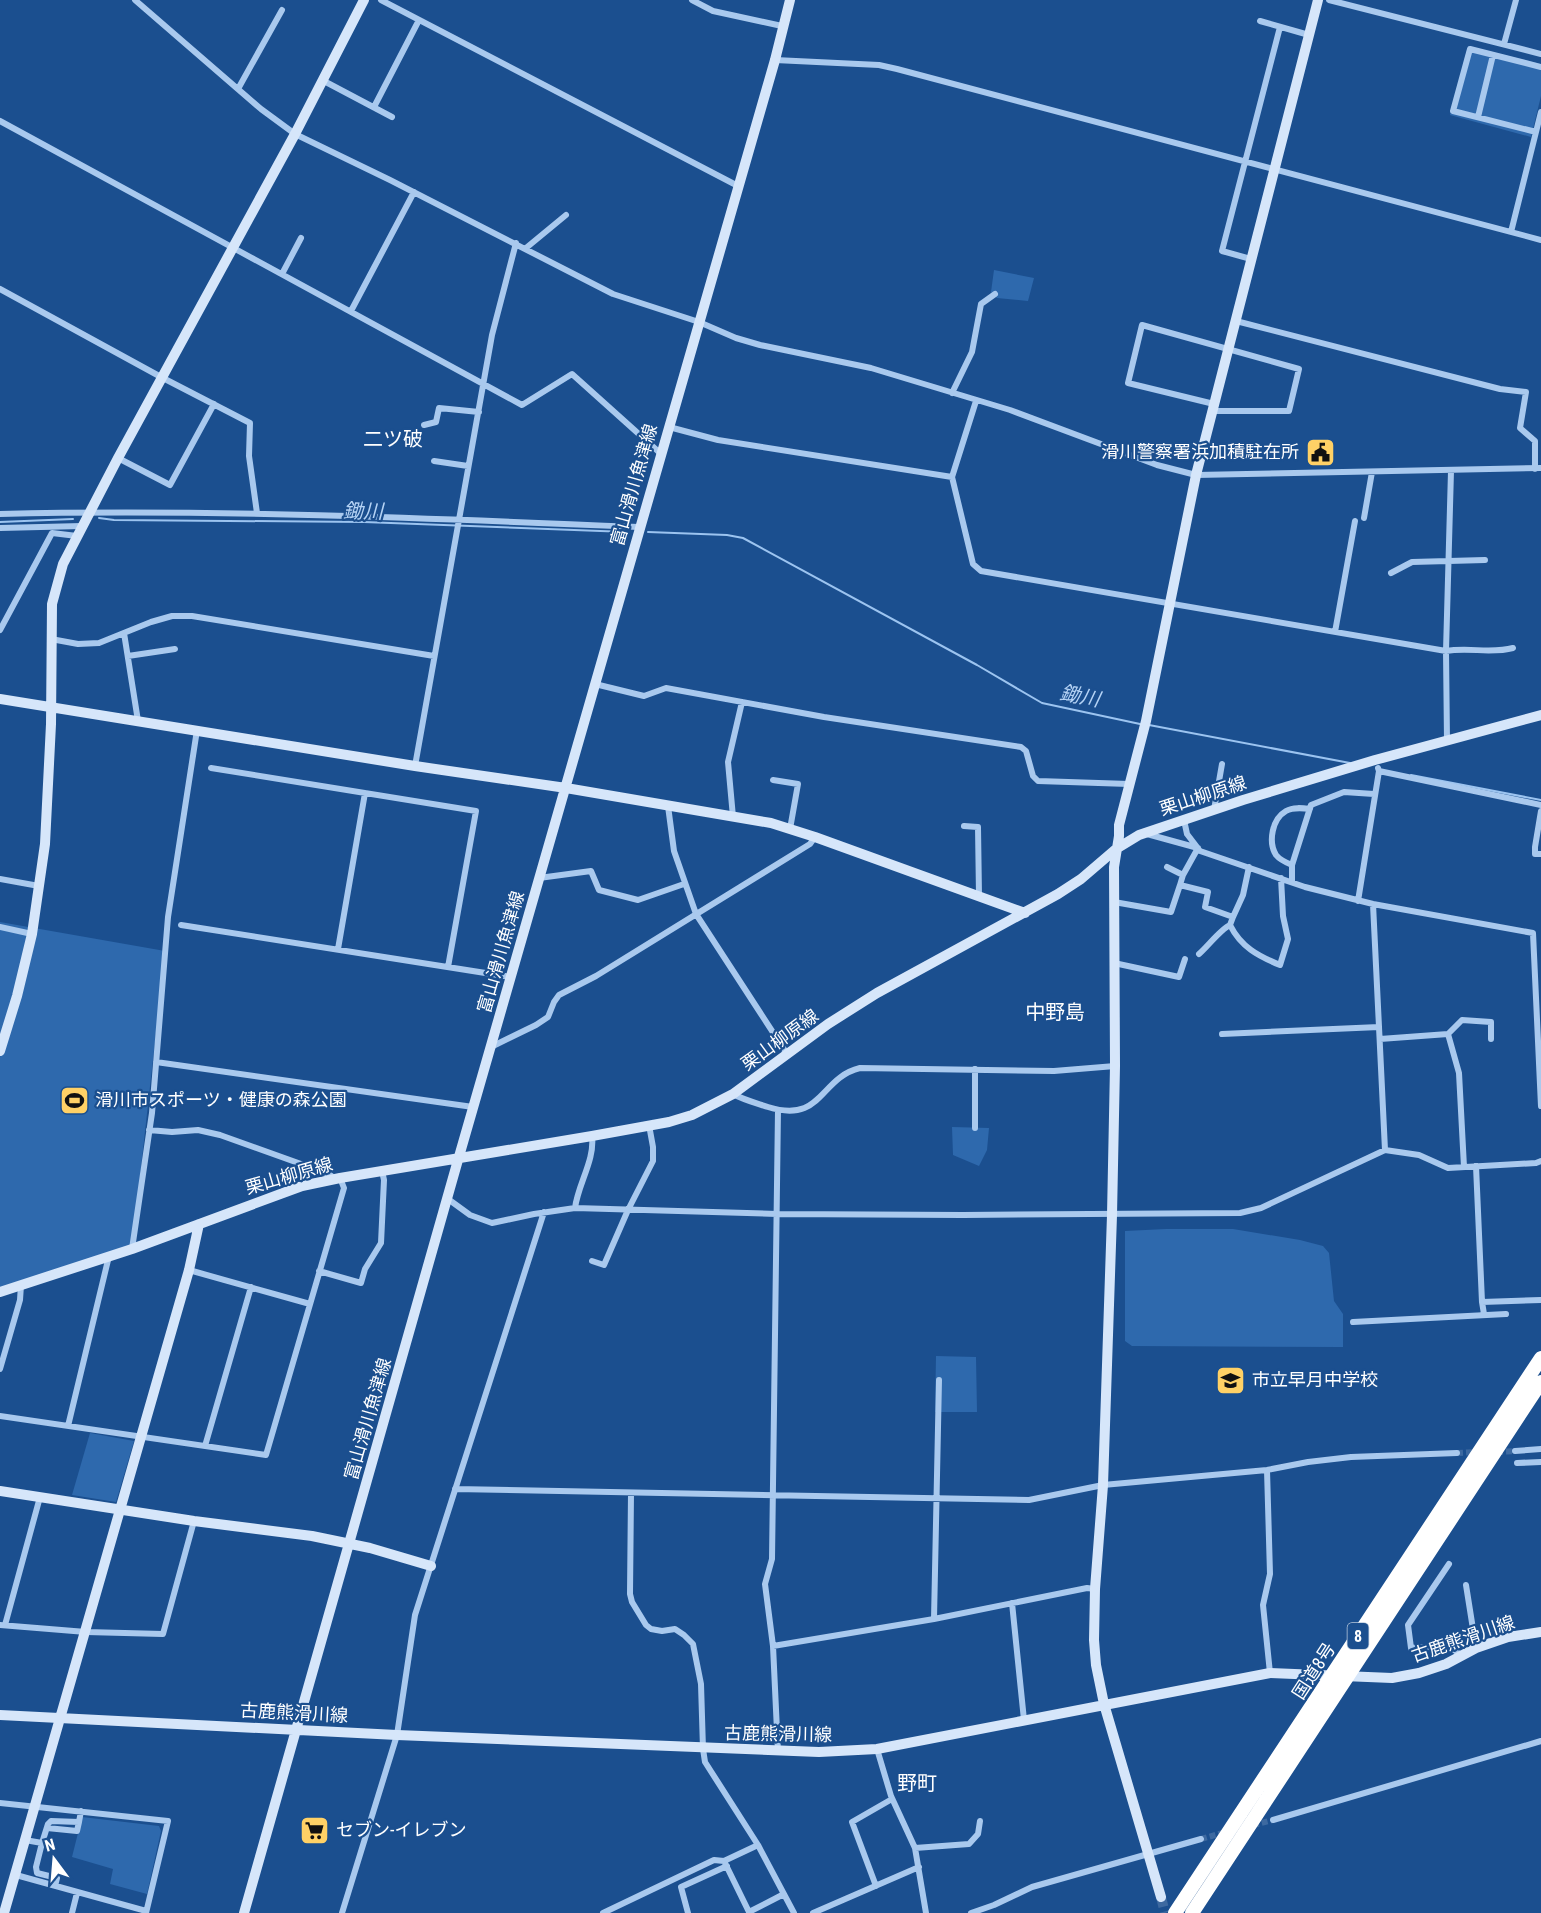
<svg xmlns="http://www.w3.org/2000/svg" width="1541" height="1913" font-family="'Roboto Condensed','Noto Sans JP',sans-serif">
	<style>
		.green { fill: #2e69ad }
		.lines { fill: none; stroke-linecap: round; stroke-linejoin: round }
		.stream { stroke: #9cc4f0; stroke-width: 2 }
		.street-tunnel { stroke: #3d69a0; stroke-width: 6; stroke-dasharray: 6 3; stroke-linecap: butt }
		.secondary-tunnel { stroke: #3d69a0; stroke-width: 10; stroke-dasharray: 10 5; stroke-linecap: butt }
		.street { stroke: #a9c9ee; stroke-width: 6 }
		.secondary { stroke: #d6e6fa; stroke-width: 10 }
		.highway { stroke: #fff; stroke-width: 14 }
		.labels { text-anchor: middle; stroke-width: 4.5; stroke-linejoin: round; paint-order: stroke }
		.shield { fill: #1b4f8f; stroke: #bbcadd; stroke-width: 1.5 }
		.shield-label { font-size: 16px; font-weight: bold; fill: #fff }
		.poi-label { font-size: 18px; fill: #fff; stroke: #1b4f8f; text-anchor: start }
		.street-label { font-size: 18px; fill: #fff; stroke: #1b4f8f }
		.neighbourhood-label { font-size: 20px; fill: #fff; stroke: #1b4f8f }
		.water-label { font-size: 20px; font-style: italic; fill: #b5d3f5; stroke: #1b4f8f }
	</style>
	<rect width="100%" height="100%" fill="#1b4f8f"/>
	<path class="green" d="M1468,46L1541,64V96L1531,137L1450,115Z
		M994,270L1034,278L1028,301L997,298L991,292Z
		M0,922L165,951L132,1249L0,1292Z
		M952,1127L989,1128L987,1150L979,1166L953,1155Z
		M1166,1229H1233L1300,1240L1323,1246L1329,1253L1334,1301L1343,1314V1347L1132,1346L1125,1341V1231Z
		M936,1356L976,1357L977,1412H935Z
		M90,1433L134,1441L116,1502L72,1495Z
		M82,1817L159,1826L161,1831L147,1894L110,1884L113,1869L72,1857Z"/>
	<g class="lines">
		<path class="stream" d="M99,518L114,520L364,522L627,532
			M0,522L73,519
			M648,532L727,535L743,538L977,665L1042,703L1140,724
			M1149,725L1350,763
			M1411,775L1541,800"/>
		<path class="street-tunnel" d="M1497,1452L1515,1451
			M1457,1453L1478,1452
			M1253,1825L1273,1820
			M1201,1839L1226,1832"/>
		<path class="secondary-tunnel" d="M1161,1897L1165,1913"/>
		<path class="street" d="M135,0L261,109L295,134L390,180L613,294L699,322L736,338L760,345L871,368L1010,410L1157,465L1196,475L1541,468
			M381,0L738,186
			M692,0L713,11L782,26
			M1329,0L1541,54
			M1260,21L1309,35
			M1504,44L1516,0
			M775,60L879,65L897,69L1541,240
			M322,80L392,117
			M238,89L282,10
			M374,107L419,20
			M1478,117L1493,55
			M0,121L522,405L572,374L660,453
			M1536,132L1453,111L1470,49L1541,67
			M1511,232L1541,112
			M526,248L566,215
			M1251,259L1222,251L1280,27
			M282,274L301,238
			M0,289L161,377L250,423L249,456L257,513
			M351,311L414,192
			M1236,321L1500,389L1526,392L1520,428L1535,441V469
			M952,393L972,352L981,304L995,294
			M976,401L952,477L973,564L981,571L1446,651C1469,647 1491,654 1513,648
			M1213,411H1289L1299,369L1142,325L1128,383L1214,404
			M424,425L436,422L439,408L479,412
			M669,427L718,440L952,477
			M118,458L170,485L214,404
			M434,461L468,466
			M0,514C213,509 426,518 639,527
			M1364,518L1372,472
			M0,528L82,526
			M1391,573L1412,562L1485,560
			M0,630L52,533L77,536
			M1335,632L1355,521
			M124,633L138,721
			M51,639L78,644L99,643L151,622L172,616H192L434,656
			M128,656L175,649
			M595,684L644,696L666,688L824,717L1021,747L1026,751L1033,776L1038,781L1129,784
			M1447,741L1446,651L1451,471
			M415,766L492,335L516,243
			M211,768L476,811L448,967
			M1379,771L1541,805
			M773,780L798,784L790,829
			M668,806L674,851L696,914L787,1054
			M1214,810L1222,764
			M1541,811L1535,847V854H1541
			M733,817L728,762L742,702
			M1184,820L1187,834L1200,851L1305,887L1373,904L1533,933L1541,1106
			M964,826L978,827L979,896
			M1147,834L1198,848L1183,875L1167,867
			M1292,865C1287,863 1280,860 1276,855C1268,842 1272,819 1286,811C1293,807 1302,808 1310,809
			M1183,875L1180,885L1208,892L1205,907L1233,917L1243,895L1249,867
			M539,878L591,871L599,890L638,900L684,884
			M0,879L39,886
			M1292,882V865L1311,805L1344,792L1374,794
			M1358,901L1379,771L1378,768
			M1114,902L1171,912L1180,885
			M1373,904L1385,1150
			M1233,917L1230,925C1241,947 1258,956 1280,965L1288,939L1283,916L1281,878
			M181,925L511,977
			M0,927L32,934
			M338,949L365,793
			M1199,954C1208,946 1221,929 1230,925
			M1114,963L1179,977L1185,959
			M1222,1034L1379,1027
			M1448,1034L1459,1073L1464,1167
			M1380,1039L1448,1034L1462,1020L1491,1022V1039
			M491,1047L536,1025L548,1017L554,1002L559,995L596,976L810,844L815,837
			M156,1062L473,1107
			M975,1069V1128
			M733,1094C744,1100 756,1103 768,1107C823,1124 819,1078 860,1068L1054,1071L1115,1066
			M149,1130L172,1132L198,1130L220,1135L329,1174L334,1178
			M1476,1166L1482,1302
			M448,1199L470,1215L492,1223L534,1214L575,1208L777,1214L963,1215L1240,1213L1261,1208L1385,1150L1419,1155L1448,1168L1536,1163L1541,1161
			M575,1208C578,1184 595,1160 592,1136
			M132,1249L152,1113L168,917L197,730
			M592,1261L604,1265L628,1210L653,1161V1147L649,1125
			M189,1270L310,1304
			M319,1271L361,1283L365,1269L381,1243L384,1180L382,1171
			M1484,1314L1482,1302L1541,1300
			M1353,1322L1506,1314
			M0,1369L20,1300L21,1285
			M0,1416L266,1455L344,1188L340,1178
			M68,1426L109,1256
			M205,1446L251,1287
			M1515,1451L1541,1449
			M1517,1463L1541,1462
			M1267,1470L1270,1574L1263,1605L1270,1673
			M455,1489L1029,1500L1103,1485L1267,1470L1308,1462L1351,1457L1457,1453
			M631,1493L630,1594L632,1602L646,1625L651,1629L662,1631L675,1629L684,1635L693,1644L701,1684L703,1749L705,1762L758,1845L794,1913
			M1449,1564L1408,1625L1411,1648L1449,1646L1461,1655
			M1466,1585L1476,1648
			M1012,1603L1024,1720
			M934,1619L939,1380
			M0,1625L86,1632L163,1634L194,1521
			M5,1625L40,1497
			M773,1646L934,1619L1087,1588L1095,1589
			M877,1749L891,1796L915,1848L926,1913
			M778,1752L773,1646L765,1584L772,1559L778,1110
			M0,1803L168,1821L146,1913
			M1273,1820L1541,1741
			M47,1828L77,1831L79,1822
			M25,1840L42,1843L36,1867L37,1873L57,1878L55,1886
			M42,1843L48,1824L51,1821L79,1822L81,1811
			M758,1845L724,1861L749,1912L784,1894
			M915,1848L969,1844L978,1834L980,1821
			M16,1875L146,1911
			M876,1886L852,1822L892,1799
			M72,1913L77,1893
			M342,1913L397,1735L415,1615L544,1212
			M603,1913L714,1860L724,1861
			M688,1913L681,1887L727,1866
			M813,1913L919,1867
			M971,1913L994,1905L1032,1887L1201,1839"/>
		<path class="secondary" d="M0,699L415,766L566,788L771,823L815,837L1025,913
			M0,1051L17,996L32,934L45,844L51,724L52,604L63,564L118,458L295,134L364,0
			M0,1292L132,1249L302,1186L340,1178L592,1136L669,1122L692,1115L733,1094L828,1024L877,993L1058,894L1081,879L1116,849L1139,835L1243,800L1375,760L1541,715
			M0,1491L194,1521L312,1536L370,1548L431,1566
			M0,1715L397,1735L819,1752L877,1749L1270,1673L1392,1678L1419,1673L1446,1664L1476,1648L1508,1637L1541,1632
			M1161,1897L1104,1704L1096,1665L1094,1640L1095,1589L1103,1485L1112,1215L1115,1066L1114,867L1119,836V825L1146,721L1196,475L1318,0
			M4,1913L189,1270L199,1224
			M244,1913L458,1160L775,60L790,0"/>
		<path class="highway" d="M1175,1913L1541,1358
			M1192,1913L1541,1382"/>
	</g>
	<defs>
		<symbol id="civic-square" viewBox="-11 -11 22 22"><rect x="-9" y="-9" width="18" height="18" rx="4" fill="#ffd166" stroke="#1b4f8f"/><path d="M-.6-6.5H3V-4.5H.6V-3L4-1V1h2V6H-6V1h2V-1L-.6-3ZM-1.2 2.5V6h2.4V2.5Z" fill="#111"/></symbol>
		<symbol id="stadium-square" viewBox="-11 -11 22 22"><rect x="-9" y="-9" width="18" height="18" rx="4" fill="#ffd166" stroke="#1b4f8f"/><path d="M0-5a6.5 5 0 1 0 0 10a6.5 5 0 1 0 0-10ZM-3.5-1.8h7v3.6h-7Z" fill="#111"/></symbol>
		<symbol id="school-square" viewBox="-11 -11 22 22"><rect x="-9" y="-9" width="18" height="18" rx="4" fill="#ffd166" stroke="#1b4f8f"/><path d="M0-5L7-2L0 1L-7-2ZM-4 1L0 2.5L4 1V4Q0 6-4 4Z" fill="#111"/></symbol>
		<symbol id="supermarket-square" viewBox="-11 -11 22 22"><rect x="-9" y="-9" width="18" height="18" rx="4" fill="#ffd166" stroke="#1b4f8f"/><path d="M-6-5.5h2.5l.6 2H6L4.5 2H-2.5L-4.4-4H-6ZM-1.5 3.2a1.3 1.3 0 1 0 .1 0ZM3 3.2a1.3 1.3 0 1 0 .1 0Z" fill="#111"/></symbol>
	</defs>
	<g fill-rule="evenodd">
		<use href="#civic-square" x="1304" y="436" width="33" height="33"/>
		<use href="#stadium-square" x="58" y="1084" width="33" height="33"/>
		<use href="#school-square" x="1214" y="1364" width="33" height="33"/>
		<use href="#supermarket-square" x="298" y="1814" width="33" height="33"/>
	</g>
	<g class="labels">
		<rect class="shield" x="1347.5" y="1623" width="21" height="26" rx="4.5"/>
		<g class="shield-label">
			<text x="1358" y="1642">8</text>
		</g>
		<g class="poi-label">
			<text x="1299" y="458" text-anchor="end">滑川警察署浜加積駐在所</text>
			<text x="95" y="1106">滑川市スポーツ・健康の森公園</text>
			<text x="1252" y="1386">市立早月中学校</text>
			<text x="336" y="1836">セブン-イレブン</text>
		</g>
		<g class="street-label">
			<text transform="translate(634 485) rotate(-74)" y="6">富山滑川魚津線</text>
			<text transform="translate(1203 796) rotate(-18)" y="6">栗山柳原線</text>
			<text transform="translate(501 952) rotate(-74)" y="6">富山滑川魚津線</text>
			<text transform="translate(780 1040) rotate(-36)" y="6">栗山柳原線</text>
			<text transform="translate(289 1176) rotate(-16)" y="6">栗山柳原線</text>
			<text transform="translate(368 1419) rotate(-74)" y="6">富山滑川魚津線</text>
			<text transform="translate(1463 1639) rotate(-19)" y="6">古鹿熊滑川線</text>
			<text transform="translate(1314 1671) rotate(-57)" y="6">国道8号</text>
			<text transform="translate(294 1713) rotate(3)" y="6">古鹿熊滑川線</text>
			<text transform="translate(778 1734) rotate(1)" y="6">古鹿熊滑川線</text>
		</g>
		<g class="neighbourhood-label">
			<text x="393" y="446">二ツ破</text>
			<text x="1055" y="1019">中野島</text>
			<text x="917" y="1790">野町</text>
		</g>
		<g class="water-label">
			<text transform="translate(363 511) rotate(1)" y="7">鋤川</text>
			<text transform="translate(1080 696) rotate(11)" y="7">鋤川</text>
		</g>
	</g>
	<g transform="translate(54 1859) rotate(344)" stroke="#1b4f8f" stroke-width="4.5" paint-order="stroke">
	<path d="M0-4.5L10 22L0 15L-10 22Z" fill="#ffffff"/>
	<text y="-9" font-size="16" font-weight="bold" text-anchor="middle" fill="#ffffff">N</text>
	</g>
</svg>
